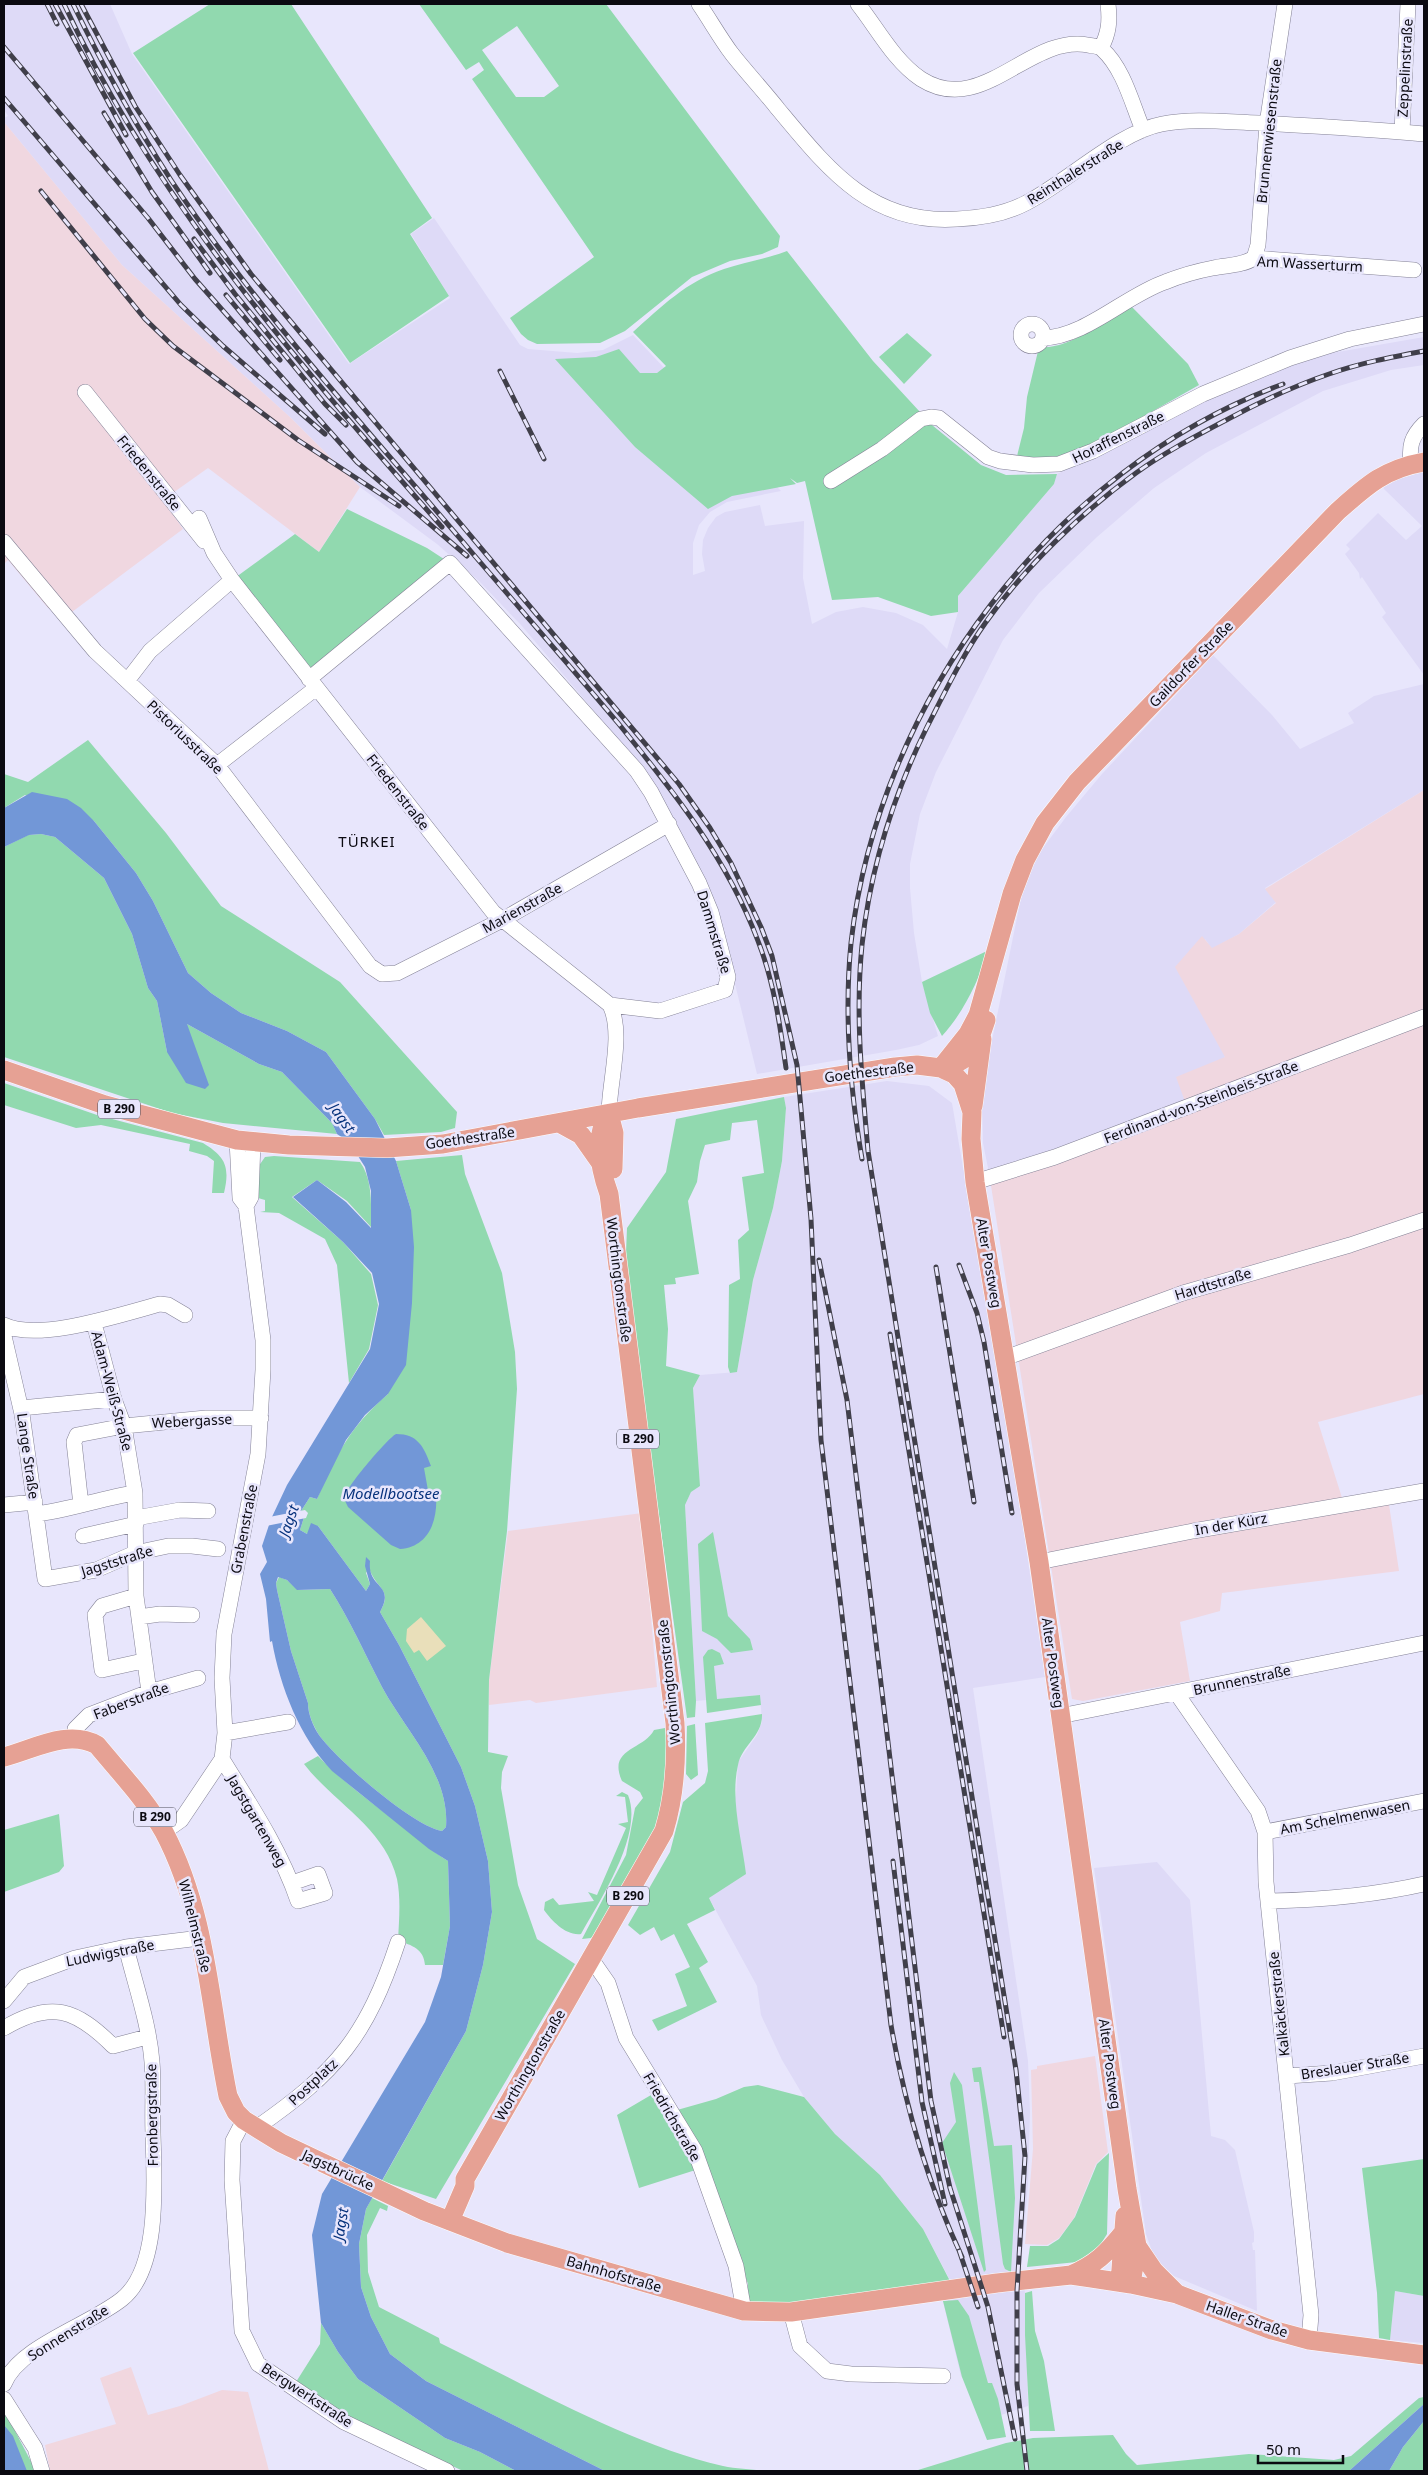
<svg xmlns="http://www.w3.org/2000/svg" width="1428" height="2475" font-family="'Noto Sans',sans-serif">
	<style>
		.built { fill: #dedaf7 }
		.industrial { fill: #f0d7e0 }
		.education { fill: #f1d7df }
		.green { fill: #91d9af; fill-rule: evenodd }
		.sand { fill: #e9dfba }
		.water { fill: #7297d7; fill-rule: evenodd }
		.pier { fill: #e8e6fc }
		.lines { fill: none; stroke-linecap: round; stroke-linejoin: round }
		.minor-casing { stroke: #848296; stroke-width: 16 }
		.major-casing { stroke: #fff; stroke-width: 20 }
		.minor { stroke: #fff; stroke-width: 15 }
		.major { stroke: #e6a194; stroke-width: 19 }
		.rail-casing { stroke: #403f4a; stroke-width: 5 }
		.rail { stroke: #e8e6fc; stroke-width: 3; stroke-dasharray: 9; stroke-linecap: butt }
		.labels { text-anchor: middle; stroke-width: 5; stroke-linejoin: round; paint-order: stroke }
		.shield { fill: #e8e6fc; stroke: #4d4c58; stroke-width: 1 }
		.shield-label { font-size: 12px; font-weight: bold; fill: #0b0a11 }
		.street-label { font-size: 14px; fill: #0b0a11; stroke: #e8e6fc }
		.neighbourhood-label { font-size: 15px; letter-spacing: 1px; fill: #0b0a11; stroke: #e8e6fc }
		.water-label { font-size: 15px; font-style: italic; fill: #07327c; stroke: #e8e6fc }
	</style>
	<rect width="100%" height="100%" fill="#e8e6fc"/>
	<path class="built" d="M4,4H110L132,54L349,364L450,298L411,234L434,218L520,345L528,349L577,353L603,350L633,335L781,491L727,502L710,512L699,525L693,543V575L705,571L702,554L703,540L708,528L716,517L725,512L760,505L765,526L804,521L803,578L812,624L836,612L863,607L896,613L923,625L947,649L958,612V596L1054,484L1057,474L1123,444L1151,425L1212,394L1309,357L1424,337V365L1391,370L1323,391L1206,453L1154,488L1097,537L1039,593L1003,640L936,772L920,814L910,864V888L914,933L922,982L938,1036L919,1045L896,1050L757,1074L716,906L692,854L613,733L521,625L479,581L437,544L360,487L291,418L122,265L4,122V118L8,116L4,110Z
		M1424,462V675L1382,617L1386,613L1362,577L1360,579L1359,573L1345,554L1350,549L1346,545L1378,513L1406,540L1422,526L1384,489L1379,476Z
		M1213,655L1272,715L1300,749L1354,723L1348,713L1374,696L1424,684V790L1265,888L1276,902L1239,934L1212,949L1205,939L1225,1057L1187,1107L989,1173L983,1143L982,1102L985,1075L1021,898L1037,856L1066,817L1102,774Z
		M887,1081L929,1086L952,1103L1017,1485L1045,1677L973,1688L1028,2061L1030,2112L1028,2184L1021,2267L1025,2293L1028,2406L995,2417L961,2376L939,2285L951,2282L923,2229L880,2175L835,2134L804,2097L782,2060L761,2015L757,1986L709,1898L736,1795L738,1762L757,1735L762,1722L760,1695L696,1701L685,1505L691,1492L700,1486L693,1388L700,1375L737,1372L753,1280L773,1208L782,1161L786,1108L784,1097Z
		M1157,1862L1190,1900L1211,2136L1225,2140L1235,2150L1254,2232V2242L1252,2243L1253,2250H1255L1257,2311L1174,2276L1154,2257L1146,2234L1094,1868Z
		M1395,2291L1424,2296V2343L1390,2340Z"/>
	<path class="industrial" d="M4,122L122,265L291,418L360,487L319,552L208,468L163,500L183,529L72,612L48,608L8,560L4,564Z
		M1424,790V1394L1318,1422L1344,1504L1388,1498L1399,1571L1222,1593L1220,1611L1180,1622L1190,1681L1083,1701L1072,1699L989,1173L1187,1107L1176,1077L1225,1057L1175,967L1202,936L1212,948L1239,934L1276,903L1265,889Z
		M642,1513L657,1687L536,1703L530,1700L489,1705V1680L508,1531Z
		M1095,2056L1108,2152L1096,2164L1074,2218L1059,2238L1047,2245L1025,2244L1033,2149L1031,2070L1037,2069V2066Z"/>
	<path class="education" d="M131,2367L148,2415L180,2406L222,2390L248,2392L269,2471H50L45,2445L116,2424L100,2378Z"/>
	<path class="green" d="M210,4H291L432,218L410,234L449,296L350,363L133,53Z
		M419,4H606L780,236L778,247L762,254L730,261L692,277L625,331L600,343L537,344L528,340L521,334L510,318L594,257L472,79L484,70L479,62L466,70ZM517,26L559,86L544,97H516L482,50Z
		M787,251L873,361L932,425L981,465L1006,475L1057,474L1054,484L958,596V612L931,616L878,597L832,600L805,481L797,483L790,478L796,484L732,496L708,509L635,447L555,359L596,357L619,349L640,373H657L666,366L633,332C661,307 687,281 724,269C745,262 766,259 787,251Z
		M1131,306L1188,364L1199,385L1077,454L1049,462L1016,460L1024,428L1027,397L1039,347C1066,351 1107,320 1131,306Z
		M907,333L932,355L904,384L879,357Z
		M347,509L427,548L450,563L309,679L232,580L295,534L319,552Z
		M88,740L166,833L221,906L340,982L457,1112L455,1128L441,1132L384,1135L375,1119L326,1052L287,1031L241,1013L211,993L188,973L153,901L136,873L94,821L25,795L4,808V774L28,782Z
		M41,834L55,837L104,878L132,934L148,988L157,1001L167,1052L187,1024L259,1064L282,1072L332,1123L337,1134L223,1123L172,1113L4,1057V847L28,835Z
		M989,950C978,981 964,1012 942,1036L930,1013L922,982Z
		M4,1083L97,1115L203,1143C226,1157 230,1167 224,1193H212L214,1161L207,1156L189,1151L190,1144L101,1125L76,1128L4,1105Z
		M784,1097L786,1108L782,1161L773,1208L753,1280L737,1372L730,1373L728,1367L729,1285L740,1279L738,1240L749,1230L742,1177L764,1173L757,1120L732,1123L730,1140L705,1145L700,1161L697,1182L688,1201L699,1274L675,1278L676,1284L664,1285L668,1329L666,1366L700,1375L693,1388L700,1486L691,1492L685,1505L696,1701L695,1717L687,1718L657,1502L632,1343L626,1253L627,1228L666,1172L676,1119Z
		M462,1155L465,1174L502,1273L515,1352L517,1389L507,1531L489,1680L488,1752L508,1756L502,1772L501,1788L518,1885L537,1939L575,1964L436,2199L382,2181L466,2031L483,1965L492,1912L488,1861L475,1806L461,1767L399,1645L380,1612C393,1588 377,1591 369,1568L366,1573L370,1584L366,1591L318,1526L307,1534L300,1530L305,1514L301,1511L310,1497L317,1499C337,1453 350,1427 388,1394L411,1210L396,1161Z
		M274,1156L360,1162C373,1180 371,1205 371,1227L347,1201L317,1180L292,1197L343,1242L371,1274L378,1305L369,1349L349,1383L337,1265L325,1239L279,1213L260,1212L265,1211V1200L258,1198V1167L265,1157Z
		M713,1532L728,1616L750,1639L753,1650L731,1653L717,1639L702,1631L698,1544Z
		M279,1577L287,1580L298,1590L330,1589C350,1620 365,1654 382,1687C405,1730 450,1774 446,1827L442,1831C414,1827 336,1759 319,1735C313,1725 308,1714 308,1703L291,1651L277,1590L276,1583Z
		M712,1649L720,1653L724,1664L714,1666L717,1699L760,1695L761,1705L707,1713L703,1657L708,1650Z
		M762,1714C763,1736 742,1745 738,1765C730,1799 742,1840 746,1874L709,1898L715,1910L687,1924L708,1962L699,1968L717,2002L658,2031L652,2020L687,2006L675,1974L690,1967L674,1934L661,1941L654,1927L640,1935L628,1925L670,1852L683,1802L705,1783L708,1771L705,1723Z
		M695,1724L698,1775L691,1780L686,1774L687,1726Z
		M665,1728L668,1753L662,1807L654,1830L596,1934L591,1938L582,1939L626,1855L635,1808L643,1798L640,1792L622,1781C607,1748 644,1750 654,1730Z
		M318,1756C345,1784 375,1805 405,1828C420,1839 432,1851 448,1861L450,1926L443,1965H425C424,1949 412,1945 398,1941C399,1920 401,1899 397,1879C385,1828 334,1803 304,1764Z
		M622,1792L628,1795C644,1834 600,1900 581,1934C566,1936 552,1921 544,1910L545,1902L553,1898L559,1905L594,1901L588,1892L597,1895L626,1828L618,1824L628,1822L625,1797L616,1796Z
		M59,1814L64,1866L59,1872L4,1892V1830Z
		M981,2067L994,2146L1012,2145L1015,2198L1011,2272L1005,2269L1003,2264L979,2082H974L972,2068Z
		M954,2072L962,2085L986,2270L984,2272L942,2143L956,2122L950,2083Z
		M758,2085L804,2097L835,2134L880,2175L923,2229L951,2283L811,2305L747,2302L748,2284L705,2167L639,2188L617,2115L651,2095L663,2114L716,2099L744,2087Z
		M1109,2153L1107,2234L1097,2250L1077,2262L1027,2267L1030,2246H1048L1059,2239L1075,2217L1097,2164Z
		M1424,2159V2296L1395,2291L1390,2340L1379,2338L1377,2293L1362,2168Z
		M372,2198L388,2206L387,2211L380,2208L367,2235L368,2272L379,2307L439,2338L440,2343C528,2386 628,2444 723,2466C736,2469 751,2469 765,2471H605L426,2381L390,2354L371,2317L361,2287L359,2244L366,2209Z
		M1032,2291L1035,2331L1044,2361L1055,2431H1030L1025,2335V2293Z
		M958,2300L969,2316L988,2383H992L998,2399L1006,2437L987,2440L962,2377L943,2301Z
		M321,2323L338,2352L358,2379L445,2438L480,2452L516,2471H463L332,2409L296,2382L320,2344Z
		M1424,2397V2404L1349,2471H906L918,2470L1006,2443L1033,2438L1113,2435L1126,2454L1137,2465L1249,2454L1334,2460L1351,2456L1419,2398Z
		M4,2410L36,2471H4Z
		M1424,2421V2471H1389L1403,2447Z"/>
	<path class="sand" d="M421,1617L446,1646L427,1661L419,1650L414,1653L406,1641L407,1629Z"/>
	<path class="water" d="M32,792L67,799L81,808L94,821L136,873L153,901L188,973L211,993L241,1013L287,1031L326,1052L375,1119L396,1161L411,1210L414,1247L412,1303L406,1365L388,1394L365,1415L346,1440L317,1499L310,1497L301,1511L305,1514L300,1530L307,1534L311,1523L318,1526L366,1591L370,1584L365,1566L366,1557L370,1561C367,1589 396,1583 380,1612L399,1645L461,1767L475,1806L488,1861L492,1912L483,1965L466,2031L366,2209L359,2244L361,2287L371,2317L390,2354L426,2381L605,2471H516L480,2452L445,2438L358,2379L338,2352L321,2323L312,2235L322,2194L425,2022L441,1977L450,1926L448,1861L429,1849L332,1771C300,1738 280,1687 272,1641L270,1642L266,1599L260,1574L267,1562L262,1546L271,1519L287,1485L370,1349L379,1304L372,1273L343,1242L293,1197L317,1180L346,1202L371,1228V1191L365,1167L349,1142L337,1134L332,1123L282,1072L259,1064L187,1024L209,1085L205,1089L186,1083L167,1052L157,1001L148,988L132,934L104,878L55,837L41,834L29,835L4,847V808ZM278,1577L287,1580L297,1590L330,1589C350,1620 365,1654 382,1687C405,1730 450,1774 446,1827L442,1831C414,1827 336,1759 319,1735C313,1726 308,1714 308,1703L291,1651L277,1590L276,1583Z
		M396,1434C418,1434 424,1447 431,1466L424,1468L429,1496L436,1495C438,1520 429,1547 400,1549L391,1545L348,1507C346,1503 344,1500 345,1496C346,1487 389,1437 396,1434Z
		M1424,2404V2421L1403,2447L1389,2471H1349Z
		M4,2425L13,2436L27,2471H4Z"/>
	<path class="pier" d="M305,1510L308,1513L306,1518L266,1526L269,1517Z"/>
	<g class="lines">
		<defs>
			<path id="minor" d="M699,4C710,20 720,38 732,54C747,73 763,90 778,109C828,169 871,225 957,219C980,218 1005,214 1026,203C1067,182 1119,132 1162,124C1193,118 1227,122 1259,123C1314,126 1369,129 1424,134
				M858,4C877,28 894,61 921,79C982,118 1029,34 1088,45C1092,46 1099,46 1102,49C1124,69 1132,104 1143,130
				M1101,48C1109,33 1110,21 1108,4
				M1402,132L1408,4
				M1254,258L1258,245L1267,124L1285,4
				M1021 335a11 11 0 1 1 22 0a11 11 0 1 1-22 0Z
				M1043,338C1085,337 1125,296 1165,282C1180,276 1197,271 1213,268C1226,265 1242,266 1254,258L1414,270
				M85,392L204,541
				M1411,464C1409,446 1411,437 1424,424
				M831,481L882,449L921,419L931,417L939,418L988,457L1000,461L1033,465L1059,464L1093,451L1203,394L1290,358L1350,339L1424,324
				M199,518L214,553L232,580L493,912L610,1005C624,1034 609,1082 609,1114
				M4,542L95,651L217,765L370,966L382,974L397,973L502,920L669,824
				M309,679L450,563L637,771L651,792L699,883L711,912L728,977L725,990L660,1011L610,1005
				M127,681L150,651L232,580
				M217,765L316,688
				M975,1182L1055,1157L1424,1017
				M246,1206L251,1197L253,1142
				M94,1323L114,1399L124,1426L135,1493L136,1596L149,1692
				M4,1325C39,1342 122,1314 160,1304L168,1305L185,1315
				M4,1336L22,1414L45,1579L96,1570L135,1553L168,1546H192L218,1549
				M1005,1358L1183,1293L1350,1245L1424,1220
				M21,1408L114,1399
				M4,1505L35,1502
				M81,1505L74,1442L77,1435L124,1426L206,1418H261
				M36,1514C70,1510 101,1498 135,1493
				M136,1518L180,1510L208,1511
				M83,1536L136,1524
				M1039,1562L1193,1531L1424,1491
				M136,1596L102,1606L95,1615L102,1670L143,1661
				M139,1617L160,1614L192,1615
				M1177,1694L1258,1811L1265,1832L1266,1882L1311,2315L1309,2340
				M1060,1716L1424,1643
				M225,1733L288,1722
				M76,1737L75,1729L89,1715L149,1692L198,1678
				M222,1759C250,1804 281,1851 298,1901L325,1893L318,1874L292,1883
				M164,1832L181,1820L222,1759L225,1733L222,1678L224,1634L258,1454L263,1370V1340L246,1206L240,1198L237,1140
				M1265,1832L1424,1801
				M1268,1901C1323,1900 1371,1896 1424,1884
				M592,1960L608,1983L626,2038L695,2151L736,2266L744,2311
				M4,2001L24,1977L75,1958L126,1947L200,1938
				M4,2028C51,2000 76,2009 113,2046L147,2037
				M1287,2076L1332,2073L1424,2056
				M244,2120L233,2141L232,2180L242,2331L258,2364L344,2422L447,2471
				M256,2128C337,2072 367,2036 398,1942
				M791,2312L800,2346L827,2371L851,2374L943,2376
				M4,2384C19,2346 90,2325 122,2299C161,2268 154,2179 153,2133C152,2110 154,2085 152,2062C149,2023 135,1984 126,1947
				M4,2399L35,2448L42,2471"/>
			<path id="major" d="M941,1068L968,1034L978,1015L1012,894L1025,860L1045,823L1077,782L1337,512C1366,486 1384,469 1424,462
				M941,1068C969,1063 978,1046 986,1020
				M4,1070L105,1105L237,1140L289,1145L387,1148L443,1144L638,1108L895,1067L917,1065L941,1068L954,1074L963,1084L972,1112L971,1139L975,1182L1039,1562L1127,2189L1137,2246L1131,2284
				M973,1106L982,1039
				M609,1114L614,1133L613,1169
				M561,1124L581,1135L600,1162
				M4,1757C34,1749 68,1729 97,1745C120,1773 147,1801 164,1832C207,1913 210,2009 228,2096L236,2112L244,2120L281,2143L424,2211L507,2243L744,2311L791,2312L997,2283L1071,2275L1131,2284L1177,2294L1272,2330L1309,2340L1424,2355
				M450,2221L465,2186V2179L664,1831C675,1795 677,1761 675,1723L609,1194C600,1169 593,1137 609,1114
				M1137,2246L1154,2271L1177,2294
				M1071,2275C1096,2264 1106,2254 1123,2233
				M1120,2282L1125,2216"/>
		</defs>
		<use href="#minor" class="minor-casing"/>
		<use href="#major" class="major-casing"/>
		<use href="#minor" class="minor"/>
		<use href="#major" class="major"/>
		<defs>
			<path id="rail" d="M47,4L57,24
				M55,4L126,135
				M64,4C155,201 300,365 442,527
				M73,4C102,64 135,124 171,180C260,314 371,433 474,555C522,611 570,666 618,723C673,791 727,858 758,941C774,982 780,1025 786,1068
				M81,4L135,106L180,175L251,274L679,784L710,828L731,863L761,927L772,956L797,1065L811,1219L821,1440L891,2025C905,2106 927,2182 962,2257
				M4,47L148,218L195,279L357,462L467,556
				M4,98L181,305L223,346L325,434
				M104,113L152,192L210,273
				M41,191L145,319L173,346L298,440L399,506
				M194,239L235,294L325,404L346,425
				M226,295L280,360
				M500,371L544,459
				M862,1159C850,1089 844,1014 851,943C878,701 1053,469 1283,384
				M819,1260L847,1400L931,2101L950,2188L988,2307L1015,2439
				M959,1265L977,1313L984,1342L1012,1513
				M936,1267L974,1502
				M890,1334L1004,2037
				M893,1861L922,2102L945,2204
				M959,2250L978,2307
				M1027,2471L1017,2384V2291L1025,2156L1016,2070L868,1151C862,1082 855,1014 862,945C870,870 894,794 927,727C945,692 963,654 986,622C1024,568 1082,512 1136,473C1165,452 1198,435 1230,418C1262,401 1294,386 1329,374C1360,363 1392,357 1424,351"/>
		</defs>
		<use href="#rail" class="rail-casing"/>
		<use href="#rail" class="rail"/>
	</g>
	<g class="labels">
		<g class="shield">
			<rect x="98" y="1099.5" width="42" height="19" rx="4"/>
			<rect x="617" y="1429.5" width="42" height="19" rx="4"/>
			<rect x="134" y="1807.5" width="42" height="19" rx="4"/>
			<rect x="607" y="1886.5" width="42" height="19" rx="4"/>
		</g>
		<g class="shield-label">
			<text x="119" y="1113">B 290</text>
			<text x="638" y="1443">B 290</text>
			<text x="155" y="1821">B 290</text>
			<text x="628" y="1900">B 290</text>
		</g>
		<g class="street-label">
			<text transform="translate(1405 68) rotate(-87)" y="5">Zeppelinstraße</text>
			<text transform="translate(1269 131) rotate(-84)" y="5">Brunnenwiesenstraße</text>
			<text transform="translate(1075 172) rotate(-32)" y="5">Reinthalerstraße</text>
			<text transform="translate(1310 264) rotate(3)" y="5">Am Wasserturm</text>
			<text transform="translate(1118 437) rotate(-26)" y="5">Horaffenstraße</text>
			<text transform="translate(149 473) rotate(51)" y="5">Friedenstraße</text>
			<text transform="translate(1191 664) rotate(-46)" y="5">Gaildorfer Straße</text>
			<text transform="translate(185 737) rotate(44)" y="5">Pistoriusstraße</text>
			<text transform="translate(398 792) rotate(52)" y="5">Friedenstraße</text>
			<text transform="translate(522 908) rotate(-29)" y="5">Marienstraße</text>
			<text transform="translate(714 932) rotate(73)" y="5">Dammstraße</text>
			<text transform="translate(869 1072) rotate(-7)" y="5">Goethestraße</text>
			<text transform="translate(1201 1102) rotate(-21)" y="5">Ferdinand-von-Steinbeis-Straße</text>
			<text transform="translate(470 1138) rotate(-8)" y="5">Goethestraße</text>
			<text transform="translate(989 1263) rotate(80)" y="5">Alter Postweg</text>
			<text transform="translate(619 1280) rotate(83)" y="5">Worthingtonstraße</text>
			<text transform="translate(1213 1284) rotate(-17)" y="5">Hardtstraße</text>
			<text transform="translate(112 1391) rotate(75)" y="5">Adam-Weiß-Straße</text>
			<text transform="translate(192 1421) rotate(-3)" y="5">Webergasse</text>
			<text transform="translate(28 1456) rotate(82)" y="5">Lange Straße</text>
			<text transform="translate(1231 1524) rotate(-10)" y="5">In der Kürz</text>
			<text transform="translate(244 1529) rotate(-79)" y="5">Grabenstraße</text>
			<text transform="translate(117 1561) rotate(-17)" y="5">Jagststraße</text>
			<text transform="translate(1053 1663) rotate(82)" y="5">Alter Postweg</text>
			<text transform="translate(1242 1680) rotate(-12)" y="5">Brunnenstraße</text>
			<text transform="translate(669 1682) rotate(-96)" y="5">Worthingtonstraße</text>
			<text transform="translate(131 1701) rotate(-21)" y="5">Faberstraße</text>
			<text transform="translate(1345 1817) rotate(-11)" y="5">Am Schelmenwasen</text>
			<text transform="translate(257 1821) rotate(60)" y="5">Jagstgartenweg</text>
			<text transform="translate(195 1926) rotate(76)" y="5">Wilhelmstraße</text>
			<text transform="translate(110 1953) rotate(-11)" y="5">Ludwigstraße</text>
			<text transform="translate(1279 2004) rotate(-96)" y="5">Kalkäckerstraße</text>
			<text transform="translate(1110 2064) rotate(82)" y="5">Alter Postweg</text>
			<text transform="translate(530 2065) rotate(-60)" y="5">Worthingtonstraße</text>
			<text transform="translate(1355 2066) rotate(-9)" y="5">Breslauer Straße</text>
			<text transform="translate(313 2082) rotate(-43)" y="5">Postplatz</text>
			<text transform="translate(152 2115) rotate(-91)" y="5">Fronbergstraße</text>
			<text transform="translate(672 2117) rotate(60)" y="5">Friedrichstraße</text>
			<text transform="translate(338 2170) rotate(25)" y="5">Jagstbrücke</text>
			<text transform="translate(614 2274) rotate(16)" y="5">Bahnhofstraße</text>
			<text transform="translate(1247 2319) rotate(19)" y="5">Haller Straße</text>
			<text transform="translate(68 2333) rotate(-32)" y="5">Sonnenstraße</text>
			<text transform="translate(307 2395) rotate(33)" y="5">Bergwerkstraße</text>
		</g>
		<g class="neighbourhood-label">
			<text x="367" y="847">TÜRKEI</text>
		</g>
		<g class="water-label">
			<text transform="translate(342 1118) rotate(54)" y="5">Jagst</text>
			<text x="391" y="1499">Modellbootsee</text>
			<text transform="translate(289 1521) rotate(-71)" y="5">Jagst</text>
			<text transform="translate(341 2224) rotate(-81)" y="5">Jagst</text>
		</g>
	</g>
	<rect width="1428" height="2475" fill="none" stroke="#0b0a11" stroke-width="10"/>
	<path d="M1258 2455v8h85v-8" fill="none" stroke="#0b0a11" stroke-width="2.5"/>
	<text x="1266" y="2455" font-size="15" fill="#0b0a11" stroke="#e8e6fc" stroke-width="4" paint-order="stroke">50 m</text>
</svg>
